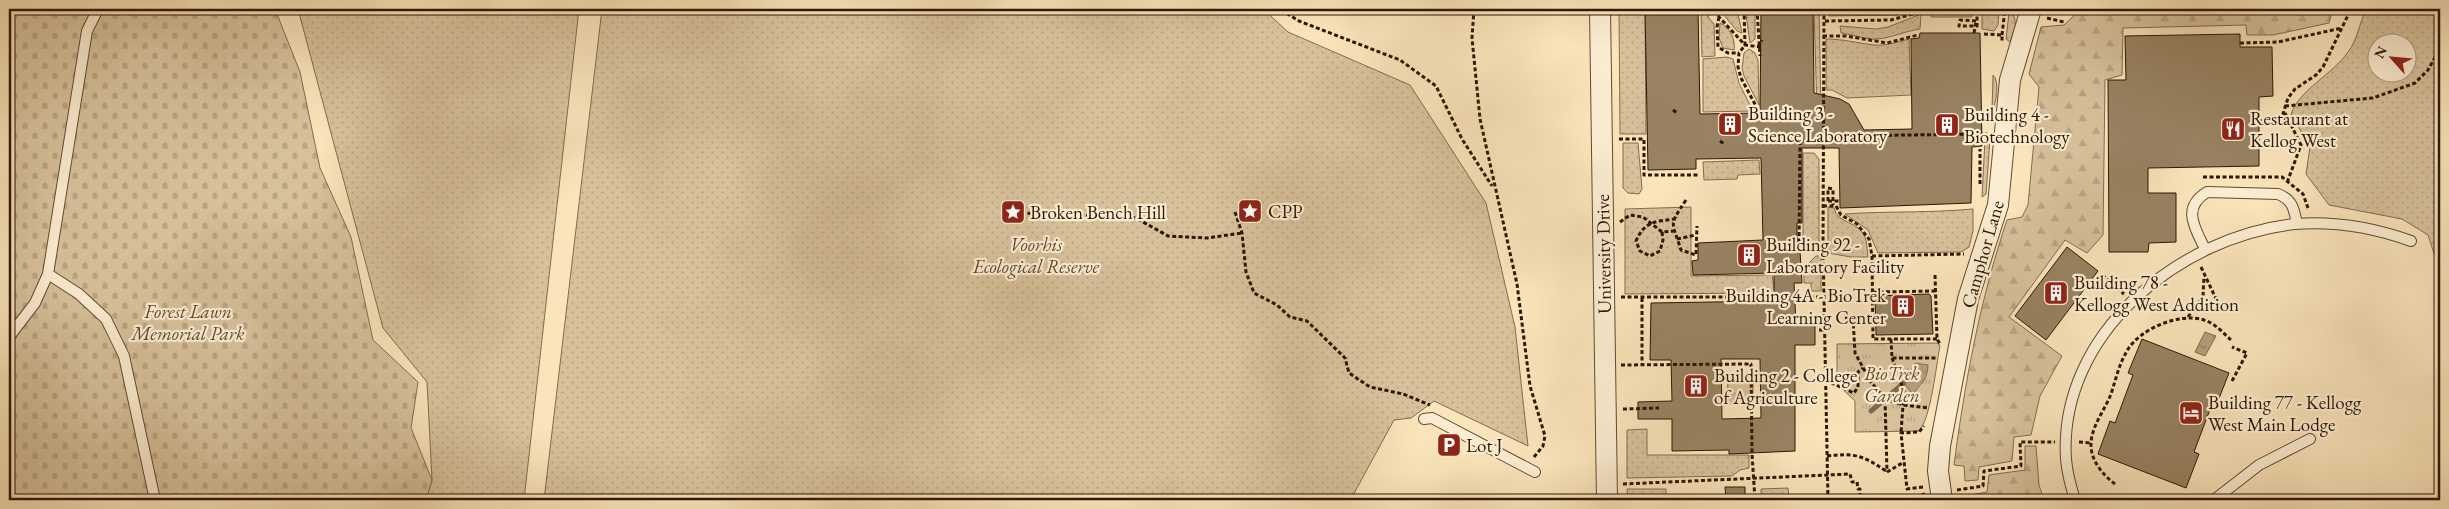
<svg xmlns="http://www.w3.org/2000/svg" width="2449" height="509" font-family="'EB Garamond',serif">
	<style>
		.grass { fill: url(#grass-dots); stroke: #826c4e; fill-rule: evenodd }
		.forest { fill: url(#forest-firs); stroke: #826c4e }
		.cemetery { fill: url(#cemetery-stones); stroke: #826c4e }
		.park { fill: url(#park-tufts); stroke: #826c4e }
		.water { fill: url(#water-ripples); stroke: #7e684b }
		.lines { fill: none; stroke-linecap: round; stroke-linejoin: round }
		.stream { stroke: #7e684b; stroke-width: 5 }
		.building { fill: #988262; stroke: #2d1702; fill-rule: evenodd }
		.service-casing { stroke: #604a30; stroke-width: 12 }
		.minor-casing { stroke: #604a30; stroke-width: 22 }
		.path { stroke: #2d1702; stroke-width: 3; stroke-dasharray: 4 2.5; stroke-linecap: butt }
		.service { stroke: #fcedd2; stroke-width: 10 }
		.minor { stroke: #fcedd2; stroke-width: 20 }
		.path-bridge { stroke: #2d1702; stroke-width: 3; stroke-dasharray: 4 2.5; stroke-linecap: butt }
		.labels { text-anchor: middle; stroke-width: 4.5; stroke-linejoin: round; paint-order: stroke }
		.poi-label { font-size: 19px; fill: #2d1702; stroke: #fcedd2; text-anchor: start }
		.park-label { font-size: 19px; font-style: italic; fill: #604a30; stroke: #fcedd2 }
		.street-label { font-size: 19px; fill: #2d1702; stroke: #fcedd2 }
	</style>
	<defs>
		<pattern id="grass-dots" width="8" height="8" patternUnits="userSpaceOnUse" patternTransform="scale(1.25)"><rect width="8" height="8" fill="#d7c19b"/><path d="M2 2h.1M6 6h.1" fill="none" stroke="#b9a584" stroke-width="1.8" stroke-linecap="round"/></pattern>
		<pattern id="forest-firs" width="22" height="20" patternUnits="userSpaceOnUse" patternTransform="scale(1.25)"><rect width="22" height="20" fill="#d7c19b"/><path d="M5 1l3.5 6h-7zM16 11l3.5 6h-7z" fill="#b9a584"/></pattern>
		<pattern id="cemetery-stones" width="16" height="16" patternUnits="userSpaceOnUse" patternTransform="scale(1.25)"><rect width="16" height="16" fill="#d7c19b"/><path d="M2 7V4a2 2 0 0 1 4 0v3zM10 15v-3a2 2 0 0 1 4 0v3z" fill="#b9a584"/></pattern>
		<pattern id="park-tufts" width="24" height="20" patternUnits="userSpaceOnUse" patternTransform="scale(1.25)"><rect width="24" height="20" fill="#d7c19b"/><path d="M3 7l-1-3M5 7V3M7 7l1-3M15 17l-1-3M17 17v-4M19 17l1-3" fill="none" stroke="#b9a584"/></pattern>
		<pattern id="water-ripples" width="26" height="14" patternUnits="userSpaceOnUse" patternTransform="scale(1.25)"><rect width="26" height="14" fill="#b49e7b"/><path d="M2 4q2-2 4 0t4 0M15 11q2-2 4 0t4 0" fill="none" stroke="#938063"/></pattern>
	</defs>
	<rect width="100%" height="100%" fill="#fae4ba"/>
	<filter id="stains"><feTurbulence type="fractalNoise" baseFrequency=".004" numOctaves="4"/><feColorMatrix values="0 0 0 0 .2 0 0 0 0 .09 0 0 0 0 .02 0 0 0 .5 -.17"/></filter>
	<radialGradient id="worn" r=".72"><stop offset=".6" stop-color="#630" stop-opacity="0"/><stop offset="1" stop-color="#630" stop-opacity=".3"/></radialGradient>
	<path class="grass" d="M298,9H579L524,500H426L432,480L427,382L383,328Z
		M602,9H1263L1288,32L1410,85L1486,203L1515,327L1528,446L1434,401L1411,418L1394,420L1351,499L1343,500H544Z
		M1619,9H1645L1646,134H1620Z
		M1701,9H1714L1708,17L1714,24L1715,56L1702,57Z
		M1719,9H1737L1742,33L1737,31Z
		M1748,9H1755V39L1750,43L1746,14Z
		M1814,9H1819L1821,111H1817Z
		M1830,9H1896L1897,15L1829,16Z
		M1931,9H1972V17H1931Z
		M2366,9H2440V262L2437,263L2428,235L2402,219L2329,205L2306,174L2310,147L2291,114C2300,89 2332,75 2348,52C2357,41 2360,22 2366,9ZM2376,42H2406V72H2376Z
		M1982,10L1999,11L1998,25L1994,31L1982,29Z
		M2009,13L2013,14C2018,25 2014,32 2010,42L2006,39Z
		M1921,14L1920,29C1905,31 1892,38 1877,39C1865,40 1853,34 1841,33L1840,26L1876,29L1888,27Z
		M1720,23C1729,27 1736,39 1734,50L1723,48L1719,38Z
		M1826,39C1843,39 1857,43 1874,45C1886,46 1898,42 1909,39L1911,95L1847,98L1832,90H1826Z
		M1749,49L1755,53L1758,60L1759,105L1744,76L1742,68L1744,53Z
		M1727,57L1733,59L1739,83L1753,111L1703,112V59Z
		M1993,75C2000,81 1996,104 1992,112Z
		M1985,139H1990L1986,194L1982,197Z
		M1623,143H1638L1642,189L1639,194L1628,193L1623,188Z
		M1803,153H1814L1819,159V243H1803Z
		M1759,160L1760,174L1738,175L1737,179L1704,180L1703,162Z
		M1691,207V276L1772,275L1775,293L1625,294V209Z
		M1828,207L1834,208C1837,224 1859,221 1865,237C1867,242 1867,250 1868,257H1851L1828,253Z
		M1973,209V231L1969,247L1961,252L1878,253L1868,230L1845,214C1888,211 1930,213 1973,209Z
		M1816,256H1821V291H1811V283H1804V269H1808V264Z
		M1647,429V455H1749V468L1740,470L1732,476L1627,478V430Z
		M1788,488L1789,500H1761V489Z
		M1627,489H1666V496L1650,497V500H1628Z"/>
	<path class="forest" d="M2081,9H2333L2329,23L2273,35H2247L2246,25L2123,28L2122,75L2105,80L2103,235L2087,253L2065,240L2009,317L2062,356L2040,396L2031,435L2014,437L2012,461L1979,467L1978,480L1965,481L1964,466L1954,465C1965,381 1980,300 2007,220L2022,217L2028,205L2039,87L2029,74L2041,27L2064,25Z
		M2025,446H2036L2039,485L2044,500H1954V498L1987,492L1989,475L2025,470Z"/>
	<path class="cemetery" d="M9,9H275L300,72L320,168L351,237L373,340L418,382L411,428L432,480L426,500H9Z"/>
	<path class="park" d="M1938,343L1940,346C1936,366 1931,418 1919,431L1855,432V401L1837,384V344Z
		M1728,381H1753V404H1727Z"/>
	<path class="water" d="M2205,332L2216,336L2205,356L2195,352Z
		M1915,363L1928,365C1927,383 1920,382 1913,395L1904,383L1914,374Z"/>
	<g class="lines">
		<path class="stream" d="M1871,411L1904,383"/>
	</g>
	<path class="building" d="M1645,9H1698L1700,114L1760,113L1761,9H1813L1814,93L1840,99L1849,104L1864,130L1912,129L1911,39L1919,38L1920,33H1980L1982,146L1972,147L1971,203L1840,208L1839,148H1802V223H1797V251H1800L1802,283H1794L1796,324H1815V345H1795V451L1729,454V450L1672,451V419H1638V402L1672,401L1671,360H1650L1651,303L1774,301V273L1693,275L1692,261L1698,260V243L1763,240L1761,158L1696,159V169L1648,170ZM1721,359H1760L1761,418L1722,419Z
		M2240,34V47H2272L2273,96L2259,97V166L2148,168V193H2176V242L2149,243L2148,252H2109L2108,80H2126L2125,36Z
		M2067,247L2098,271L2046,340L2015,316Z
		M1929,294L1931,296L1933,334L1876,335L1875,296Z
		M2142,339L2229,373L2216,406L2212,404L2194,452L2199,454L2186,488L2098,454L2110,421L2115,423L2133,375L2128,373Z
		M1725,487H1745V500H1726Z"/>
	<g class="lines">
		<defs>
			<path id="service" d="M2205,249C2195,228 2181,208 2207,192L2278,194C2293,200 2294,209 2297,224
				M48,274L79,294L106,319L124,356L155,500
				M9,337L35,303L48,274L87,31L98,9
				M1424,419L1432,418L1535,472
				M2075,500C2071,487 2067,473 2066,459C2058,334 2180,236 2295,224C2334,221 2375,228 2411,241
				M2214,500L2259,465L2310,439"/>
			<path id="minor" d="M1600,9L1607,500
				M1942,500L1938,471L1940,446L1968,299L1998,205L2010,80L2031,9"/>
		</defs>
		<use href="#service" class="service-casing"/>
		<use href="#minor" class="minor-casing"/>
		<path class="path" d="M1283,9V11L1299,21L1400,60L1436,86L1462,139L1492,186
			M1474,9L1472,38L1480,119L1517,284L1530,386L1545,436L1543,446L1534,457
			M1717,9L1719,17L1745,45L1762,47
			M1744,9L1745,45L1739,53L1738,67L1741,78L1757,108V113
			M1757,9L1760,56
			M1782,9L1786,12
			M1824,9L1823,248L1828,500
			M1719,17L1717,27L1718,47L1728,53H1739
			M2047,18L2064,22
			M1825,21L1891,20L1924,11V9
			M1976,21L1960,20L1959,26H1977V9
			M1984,34L2002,35V41
			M2002,35L2005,9
			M1823,36H1846L1887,43L1918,35
			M2240,43L2278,42L2342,28
			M1758,47L1762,40
			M2285,106L2373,98L2415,83L2428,70L2440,48
			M1673,110L1677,113
			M2285,113L2301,145L2288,180
			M2259,121H2273L2282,117L2288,98L2295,89L2316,75L2323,67L2351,9
			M1823,136L1987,134
			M1619,139H1644V175H1700
			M1720,141L1724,144
			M1777,141L1780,145
			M1794,141L1823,142
			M1800,141L1799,248H1823
			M2203,177H2282L2303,194L2308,208
			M1980,184V149
			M1686,200C1668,227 1672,221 1681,250L1696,255L1697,226
			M1828,201V188L1833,189V205
			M1823,206H1836L1841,215L1857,224L1869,239L1872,256L1873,339H1937
			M1235,212L1242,233L1246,272L1254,293L1277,305L1290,317L1307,321L1345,358L1349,373L1370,387L1403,394L1430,405
			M1021,213L1136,218L1168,236L1207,238L1242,233
			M1620,222L1630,215L1643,217L1662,232L1673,231
			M1662,232L1663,240L1660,251L1650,256L1640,251L1636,241C1645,221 1654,222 1674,219
			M1677,239L1696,235
			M1872,256L1964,254
			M2201,267L2218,303
			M1935,275L1937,339L1940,344
			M2102,275L2124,294
			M1873,292L1936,291
			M1621,297H1823
			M1642,298V365
			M2188,317L2203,296L2204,277
			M1853,318L1855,353L1871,382L1885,399L1887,472
			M1819,330H1824
			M1891,339L1892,358H1938
			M1892,358L1904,391L1901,433
			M1621,365L1751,364L1752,454L1755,500
			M1825,380L1854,393L1858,387V372L1863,368
			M2232,381L2247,353L2232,347
			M1885,399L1903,405L1929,408
			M1623,409L1659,408
			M2079,442L2091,443
			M1827,456C1855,453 1862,455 1886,471
			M1887,472L1904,462
			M1623,484L1850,474L1852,482H1857L1858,489H1860V500
			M2115,484C2103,475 2090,460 2091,443C2092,425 2105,410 2111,394C2116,379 2119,364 2127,351C2139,329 2180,312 2204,320C2215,323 2223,333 2231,340
			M1923,487L1907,489L1901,433L1919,432L1924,426
			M1957,490L1983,486L1984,471L2021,466L2020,442H2055
			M1896,500L1925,494"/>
		<use href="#service" class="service"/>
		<use href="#minor" class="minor"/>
		<path class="path-bridge" d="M1974,33L1976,21
			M1828,201H1840
			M1845,318L1875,317"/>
	</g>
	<defs>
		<symbol id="building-square" viewBox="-11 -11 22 22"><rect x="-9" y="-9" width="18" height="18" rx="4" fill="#8f2418" stroke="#fcedd2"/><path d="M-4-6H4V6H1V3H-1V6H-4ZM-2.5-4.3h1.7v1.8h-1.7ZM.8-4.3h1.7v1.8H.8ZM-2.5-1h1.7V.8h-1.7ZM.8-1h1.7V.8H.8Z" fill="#fff"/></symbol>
		<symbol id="restaurant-square" viewBox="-11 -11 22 22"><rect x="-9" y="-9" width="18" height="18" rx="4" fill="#8f2418" stroke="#fcedd2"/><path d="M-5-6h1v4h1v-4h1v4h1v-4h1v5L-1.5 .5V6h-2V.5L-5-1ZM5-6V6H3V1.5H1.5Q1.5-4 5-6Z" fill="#fff"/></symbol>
		<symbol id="sight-square" viewBox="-11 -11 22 22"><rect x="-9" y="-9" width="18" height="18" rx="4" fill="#8f2418" stroke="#fcedd2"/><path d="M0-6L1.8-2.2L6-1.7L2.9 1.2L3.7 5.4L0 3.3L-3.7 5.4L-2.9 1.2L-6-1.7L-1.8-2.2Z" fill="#fff"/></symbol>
		<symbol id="hotel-square" viewBox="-11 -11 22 22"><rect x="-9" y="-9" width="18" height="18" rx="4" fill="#8f2418" stroke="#fcedd2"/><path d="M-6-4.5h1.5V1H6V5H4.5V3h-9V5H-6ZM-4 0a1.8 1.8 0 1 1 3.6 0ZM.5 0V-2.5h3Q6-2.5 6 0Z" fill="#fff"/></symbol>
		<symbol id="parking-square" viewBox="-11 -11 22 22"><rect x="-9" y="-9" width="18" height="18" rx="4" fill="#8f2418" stroke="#fcedd2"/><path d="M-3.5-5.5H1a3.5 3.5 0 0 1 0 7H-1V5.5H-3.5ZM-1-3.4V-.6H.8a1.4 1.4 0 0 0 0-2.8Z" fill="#fff"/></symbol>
	</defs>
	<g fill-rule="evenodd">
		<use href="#building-square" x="1716" y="110" width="28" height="28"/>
		<use href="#building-square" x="1933" y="111" width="28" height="28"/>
		<use href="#restaurant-square" x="2219" y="115" width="28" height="28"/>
		<use href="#sight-square" x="1236" y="197" width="28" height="28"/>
		<use href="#sight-square" x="999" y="198" width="28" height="28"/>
		<use href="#building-square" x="1735" y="241" width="28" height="28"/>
		<use href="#building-square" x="2042" y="279" width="28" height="28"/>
		<use href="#building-square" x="1889" y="292" width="28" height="28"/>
		<use href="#building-square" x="1682" y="372" width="28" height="28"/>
		<use href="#hotel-square" x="2177" y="399" width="28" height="28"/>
		<use href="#parking-square" x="1435" y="431" width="28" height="28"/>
	</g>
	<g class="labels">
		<g class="poi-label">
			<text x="1748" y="120">Building 3 -<tspan x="1748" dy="22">Science Laboratory</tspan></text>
			<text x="1964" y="121">Building 4 -<tspan x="1964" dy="22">Biotechnology</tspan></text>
			<text x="2250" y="125">Restaurant at<tspan x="2250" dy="22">Kellog West</tspan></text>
			<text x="1268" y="218">CPP</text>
			<text x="1030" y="219">Broken Bench Hill</text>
			<text x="1766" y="251">Building 92 -<tspan x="1766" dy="22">Laboratory Facility</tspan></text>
			<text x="2074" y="289">Building 78 -<tspan x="2074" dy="22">Kellogg West Addition</tspan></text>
			<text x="1886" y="302" text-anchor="end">Building 4A - BioTrek<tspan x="1886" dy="22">Learning Center</tspan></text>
			<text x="1714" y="382">Building 2 - College<tspan x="1714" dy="22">of Agriculture</tspan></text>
			<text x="2208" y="409">Building 77 - Kellogg<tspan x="2208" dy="22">West Main Lodge</tspan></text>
			<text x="1466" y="452">Lot J</text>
		</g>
		<g class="park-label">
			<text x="1036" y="251">Voorhis<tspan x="1036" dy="22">Ecological Reserve</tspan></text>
			<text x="188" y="318">Forest Lawn<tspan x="188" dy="22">Memorial Park</tspan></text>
			<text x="1892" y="380">BioTrek<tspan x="1892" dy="22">Garden</tspan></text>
		</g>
		<g class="street-label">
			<text transform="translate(1603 254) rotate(-91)" y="7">University Drive</text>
			<text transform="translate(1982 254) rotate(-74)" y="7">Camphor Lane</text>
		</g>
	</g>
	<rect width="2449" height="509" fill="none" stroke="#fae4ba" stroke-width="30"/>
	<rect x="10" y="10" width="2429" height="489" fill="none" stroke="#2d1702" stroke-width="2.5"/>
	<rect x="15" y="15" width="2419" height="479" fill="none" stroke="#2d1702"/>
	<g transform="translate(2392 58) rotate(297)"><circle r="24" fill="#fcedd2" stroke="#a9977f"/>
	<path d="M0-4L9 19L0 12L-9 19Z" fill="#8f2418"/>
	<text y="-8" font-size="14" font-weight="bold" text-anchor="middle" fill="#2d1702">N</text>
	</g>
	<rect width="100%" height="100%" filter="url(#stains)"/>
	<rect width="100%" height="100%" fill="url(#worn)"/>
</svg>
